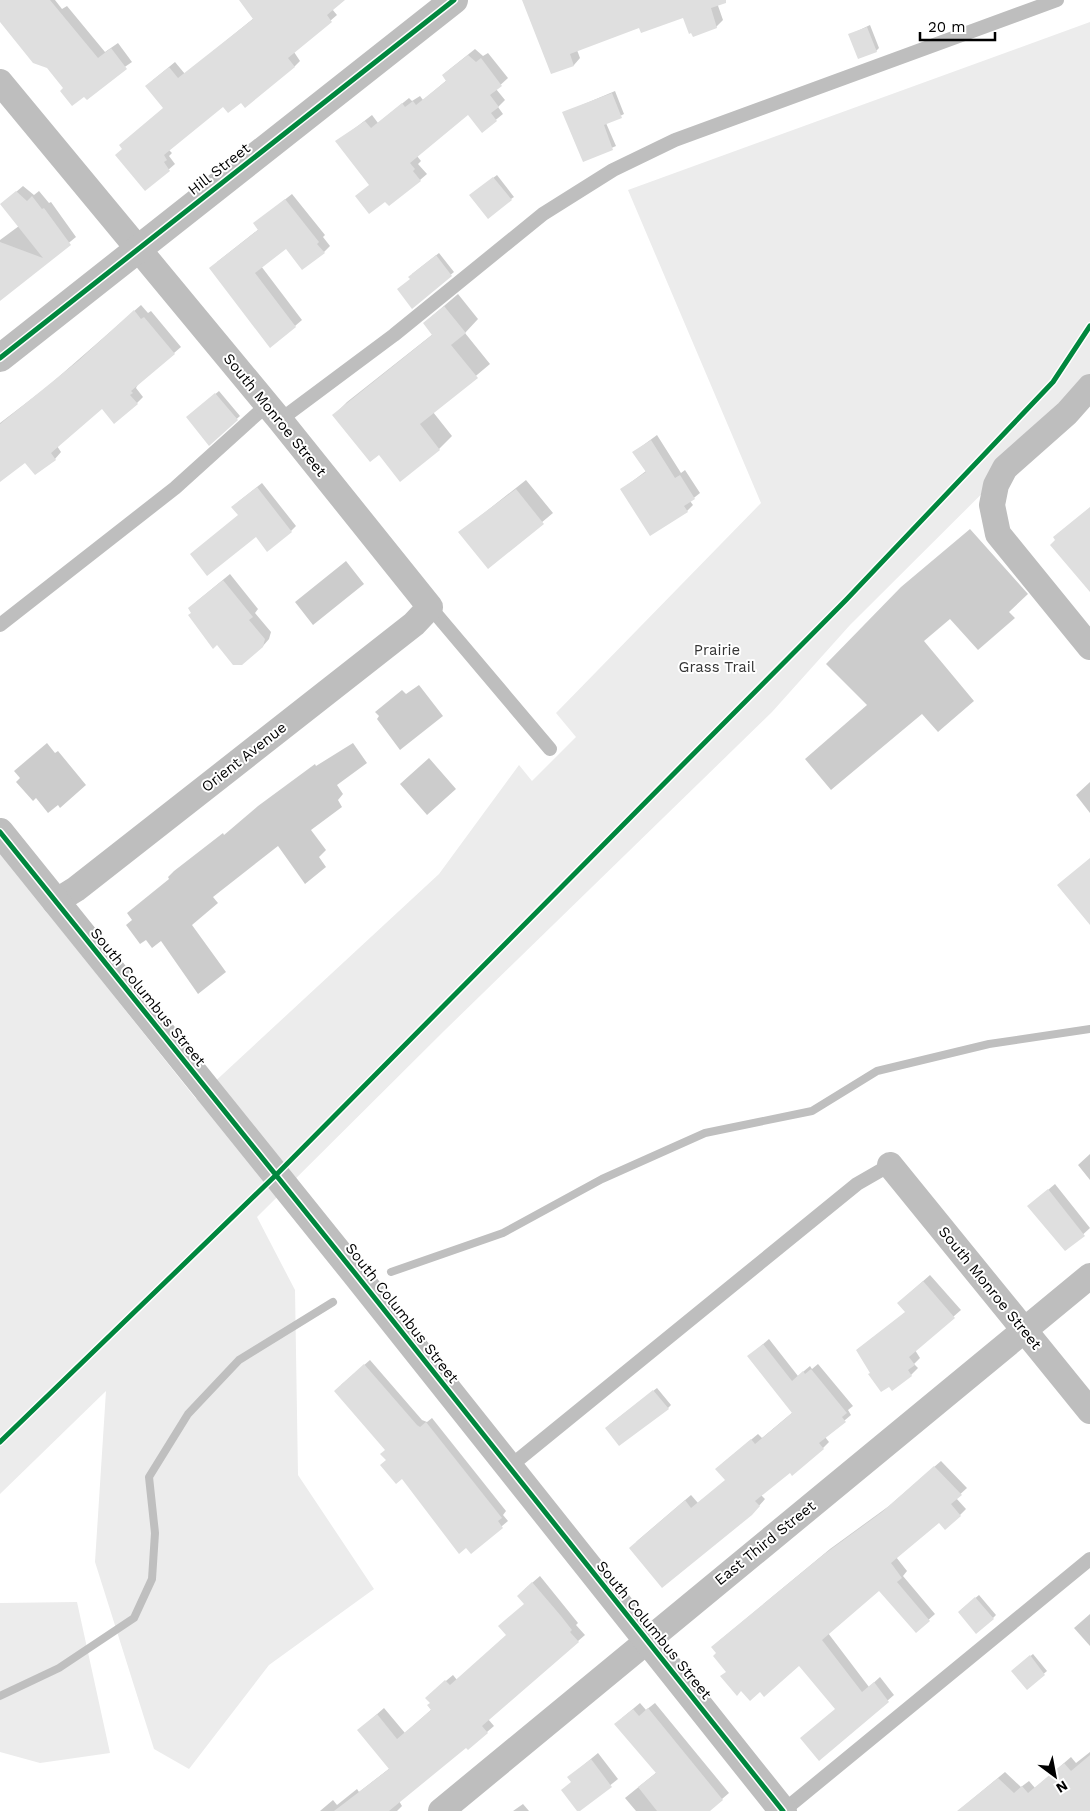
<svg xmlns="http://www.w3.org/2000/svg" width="1090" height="1811" font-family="'Work Sans',sans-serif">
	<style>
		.green { fill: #ececec }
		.shadow { fill: #0003 }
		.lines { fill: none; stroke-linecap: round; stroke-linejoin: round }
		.stream { stroke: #bfbfbf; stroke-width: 8 }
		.building { fill: #dfdfdf }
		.service { stroke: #bebebe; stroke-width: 14 }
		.minor { stroke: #bebebe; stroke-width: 26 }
		.tertiary { stroke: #bebebe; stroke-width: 28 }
		.cycleway-casing { stroke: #fff; stroke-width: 8 }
		.cycleway { stroke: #00873e; stroke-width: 5 }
		.labels { text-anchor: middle; stroke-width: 4; stroke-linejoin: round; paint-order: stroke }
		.street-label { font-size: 15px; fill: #000; stroke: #fff }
		.park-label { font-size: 15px; fill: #333; stroke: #fff }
	</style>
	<rect width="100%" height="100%" fill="#fff"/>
	<path class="green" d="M1090,22V386L850,625L772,712L444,1031L257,1217L295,1290L298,1475L374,1589L269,1665L189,1769L154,1749L95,1562L106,1391L0,1494V853L196,1099L439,874L519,765L532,781L576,737L556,713L761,503L628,190Z
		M77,1602L110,1753L40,1763L0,1752V1603Z"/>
	<path class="shadow" d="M0,0H55L62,9L67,6L105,52L118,43L132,62L84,95L64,88L48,67L0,21Z
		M271,0H341L332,9L337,15L294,52L300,61L295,66L246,106L241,101L223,105L169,150L172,153L169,156L175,164L145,190L165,108L153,80L175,62L185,74L254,18Z
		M524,0H716L723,20L716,27L684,17L639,26L577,50L580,58L574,65L552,73Z
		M870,25L879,48L876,51L849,35Z
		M475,49L483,56L488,53L508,78L496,89L505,100L498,107L503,114L482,131L468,113L417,156L421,161L418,164L427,174L420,180L370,185L337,142L372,115L378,123L409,98L412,101L420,96L423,100L447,80L443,75L450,69Z
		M615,91L624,114L606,123L616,146L584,160L563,113Z
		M497,175L514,197L511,199L473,193Z
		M23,186L34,195L39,191L49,203L51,202L76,237L0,299V240L19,226L2,204Z
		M292,194L325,235L323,237L330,246L324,252L286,247L261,266L302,320L295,326L217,262L259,229L255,223Z
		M439,253L454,272L412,307V274Z
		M458,294L478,319L465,333L490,364L433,412L452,436L439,449L379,454L334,415L347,402L433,334L424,323Z
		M141,305L148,313L151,311L181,347L138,384L136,388L143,397L137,403L102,407L57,446L61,452L55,459L25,461L0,481V423L47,387Z
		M219,391L240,416L209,444L190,415Z
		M657,435L681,473L685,470L700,493L690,501L693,505L687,511L651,534L622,489L646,471L634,452Z
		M526,480L553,513L488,567L460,532Z
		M262,483L296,526L291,531L239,515L238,502Z
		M970,529L1028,594L1009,612L1015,618L978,650L950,619L924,641L974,701L938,732L922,714L831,790L805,759L867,705L826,664L901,587Z
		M346,561L364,584L313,625L295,602Z
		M230,574L258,609L255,613L271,632L269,639L263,646L196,602Z
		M419,685L443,716L400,750L377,719L379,716L375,712L402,690L406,694Z
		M47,743L55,753L58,751L86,785L60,808L58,805L48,813L36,798L33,801L16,782L20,778L14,771Z
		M353,743L367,763L337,785L343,794L338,800L342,807L311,830L326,850L319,857L326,867L305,884L278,846L213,897L218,903L192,925L226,972L198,994L161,941L152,948L146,940L140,944L126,925L132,920L127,913L169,879L168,877L174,871L223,833L224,835L258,806L315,764L316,766Z
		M429,758L456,789L427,815L400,784Z
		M1090,782V813L1076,795Z
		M1090,1154V1180L1078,1165Z
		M1055,1184L1090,1228L1066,1250L1029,1206Z
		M930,1275L961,1310L915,1350L920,1358L914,1364L918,1368L911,1375L871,1373L857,1350L906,1312L905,1297Z
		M769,1339L798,1376L810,1366L812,1369L818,1364L853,1406L848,1410L851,1415L825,1437L829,1442L823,1448L792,1474L790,1471L761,1495L765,1499L758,1507L636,1542L691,1495L698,1503L726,1480L723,1463L758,1434L762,1438L793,1412L749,1356Z
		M370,1360L422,1420L427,1422L432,1418L506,1511L503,1515L508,1521L471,1552L387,1460L386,1450L341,1385Z
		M657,1388L671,1405L668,1408L609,1425Z
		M941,1461L967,1488L956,1498L966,1509L960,1515L939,1521L896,1557L907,1571L903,1576L935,1614L916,1631L879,1589L828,1633L869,1687L880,1677L894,1695L820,1759L836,1709L800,1664L760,1691L727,1671L718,1653L719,1641L830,1549L889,1506Z
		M540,1576L578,1623L576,1625L585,1635L488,1719L494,1726L487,1732L466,1746L399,1801L402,1806L397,1811H320L333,1800L337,1805L357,1789L359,1792L390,1768L359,1730L384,1708L405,1733L432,1709L434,1691L453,1675L457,1680L507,1635L525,1603V1589Z
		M979,1595L996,1615L993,1618L962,1609Z
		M1090,1614V1646L1074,1628Z
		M1033,1654L1047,1671L1027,1688L1016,1668Z
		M640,1703L646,1710L655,1703L729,1793L708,1811H636L625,1798L657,1772L622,1718Z
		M1090,1752V1808L1086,1811H958L1005,1772L1021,1787L1029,1781L1035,1788L1071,1757L1076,1763Z
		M598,1753L618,1779L578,1811L572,1782L569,1777Z
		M523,1804L529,1811H513Z"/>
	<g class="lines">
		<path class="stream" d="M391,1272L503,1233L602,1179L705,1133L812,1111L877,1071L989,1044L1090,1029
			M0,1696L59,1668L134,1618L152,1579L155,1533L149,1477L188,1414L239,1360L333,1302"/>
	</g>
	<path class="building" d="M0,0H50L98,58L111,48L127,69L87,100L84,97L72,106L60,91L63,88L47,68L33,63L0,22Z
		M239,0H345L327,15L332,22L288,58L295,67L245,108L241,103L228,113L223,107L164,155L167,160L164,162L170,171L145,191L115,155L122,149L119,145L163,108L145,86L169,67L178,78L253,19Z
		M522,0H726V3L711,8L717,28L693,37L691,33L689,34L683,18L641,33L639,28L570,54L574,66L551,74Z
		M867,27L877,52L858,59L848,34Z
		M468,55L476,62L481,58L502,86L490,95L499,107L491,113L497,121L482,133L468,115L410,163L415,169L413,171L421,181L389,206L385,202L369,214L355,196L369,185L335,141L365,121L371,128L402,103L405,107L413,101L416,105L446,81L442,75Z
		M612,93L622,118L604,125L613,150L583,162L562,112Z
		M493,177L512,200L488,219L469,195Z
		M16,191L27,201L32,196L42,209L44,208L71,245L0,301V242L43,258L0,204Z
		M285,199L319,242L317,244L325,253L302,270L286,249L255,273L296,327L270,348L209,268L258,230L253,223Z
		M436,255L452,276L412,309L397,289L410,279L408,277Z
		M444,306L466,333L451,345L478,378L420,424L440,450L400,482L379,455L370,462L332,415L432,335L423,323Z
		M134,310L141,319L144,317L175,354L131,391L133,393L130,395L138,404L114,424L102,409L51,453L56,460L35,475L25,463L0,482V424L78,361Z
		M215,393L238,420L209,446L186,417Z
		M651,440L675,478L680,475L695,499L684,506L688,512L650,536L620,489L646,472L632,452Z
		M257,487L292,532L267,552L256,537L207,576L190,554L238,515L231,507Z
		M516,489L544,524L488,569L458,532Z
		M1090,507V592L1050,545L1055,540L1053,537Z
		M223,580L253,617L249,620L265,639L263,647L242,665H233L217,645L213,649L188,615L191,613L188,608Z
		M1090,858V925L1057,885Z
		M1048,1189L1085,1236L1065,1251L1027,1206Z
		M923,1281L955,1318L909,1357L915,1365L908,1370L912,1376L892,1391L889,1387L881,1392L868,1374L870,1373L856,1350L905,1312L897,1303Z
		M763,1344L792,1381L803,1371L805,1374L811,1369L847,1413L842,1417L846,1422L819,1443L824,1449L792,1476L790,1473L755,1501L760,1506L752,1515L662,1588L629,1548L685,1500L691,1508L725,1480L715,1469L751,1439L755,1444L792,1413L747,1356Z
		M364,1364L417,1425L420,1427L426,1422L502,1518L498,1521L503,1528L471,1554L466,1548L459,1554L402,1479L396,1484L380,1465L386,1460L380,1454L385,1450L334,1391Z
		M653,1390L669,1409L619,1446L605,1428Z
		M934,1466L962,1495L951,1504L961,1516L945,1530L939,1523L891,1563L902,1578L897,1582L930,1621L916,1633L879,1591L822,1640L862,1692L874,1682L889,1702L819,1761L800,1738L835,1709L799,1666L764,1697L760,1692L750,1701L741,1691L737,1696L720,1676L726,1672L713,1656L716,1653L711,1647L823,1555L882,1512Z
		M532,1582L561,1616L572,1630L570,1632L579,1642L482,1726L488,1733L468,1750L466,1748L389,1811H334L389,1769L357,1730L377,1714L397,1739L431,1710L427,1705L430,1703L425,1698L445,1680L450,1685L506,1635L498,1626L524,1604L517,1596Z
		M975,1597L994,1619L976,1634L958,1612Z
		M1030,1655L1045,1675L1027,1690L1011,1671Z
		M648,1708L723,1800L710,1811H657L638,1787L656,1773L614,1724L633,1709L639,1716Z
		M1090,1755V1811H957L998,1778L1014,1793L1022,1786L1028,1793L1064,1763L1071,1771Z
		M591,1759L612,1787L580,1811H577L561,1790L571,1782L567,1777Z"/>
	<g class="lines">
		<path class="service" d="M280,420L394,335L543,214L613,170L675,140L1057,0
			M430,607L550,749
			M0,625L175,488L268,404
			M508,1468L857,1184L890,1165
			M783,1811L1090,1559"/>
		<path class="minor" d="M0,82L280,420L430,607L414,624L76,889L55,902
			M1090,387L1067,413L1005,468L996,485L992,505L998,534L1090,647
			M890,1165L1090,1411
			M441,1811L1090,1276"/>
		<path class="tertiary" d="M0,358L454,0
			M0,832L354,1272L783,1811"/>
		<defs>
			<path id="cycleway" d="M0,358L454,0
				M0,832L354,1272L783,1811
				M0,1442L276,1175L846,600L1053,382L1090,326"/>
		</defs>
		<use href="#cycleway" class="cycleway-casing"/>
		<use href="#cycleway" class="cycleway"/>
	</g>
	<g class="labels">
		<g class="street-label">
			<text transform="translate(219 169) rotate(-38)" y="5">Hill Street</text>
			<text transform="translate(275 415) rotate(51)" y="5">South Monroe Street</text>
			<text transform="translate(244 757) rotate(-38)" y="5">Orient Avenue</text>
			<text transform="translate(148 997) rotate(51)" y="5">South Columbus Street</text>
			<text transform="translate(990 1288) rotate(51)" y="5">South Monroe Street</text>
			<text transform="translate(402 1313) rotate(52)" y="5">South Columbus Street</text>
			<text transform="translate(765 1543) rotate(-39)" y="5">East Third Street</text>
			<text transform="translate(654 1630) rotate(51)" y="5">South Columbus Street</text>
		</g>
		<g class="park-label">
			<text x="717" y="655">Prairie<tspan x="717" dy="17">Grass Trail</tspan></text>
		</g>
	</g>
	<g transform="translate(1055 1776) rotate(148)" stroke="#ffffff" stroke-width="4" paint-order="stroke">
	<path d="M0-4L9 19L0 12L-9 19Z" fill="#000000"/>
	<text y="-8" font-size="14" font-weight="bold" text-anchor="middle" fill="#000000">N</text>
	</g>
	<path d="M920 32v8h75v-8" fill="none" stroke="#000000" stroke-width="2.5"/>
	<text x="928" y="32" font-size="15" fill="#000000" stroke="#ffffff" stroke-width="4" paint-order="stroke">20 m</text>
</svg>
